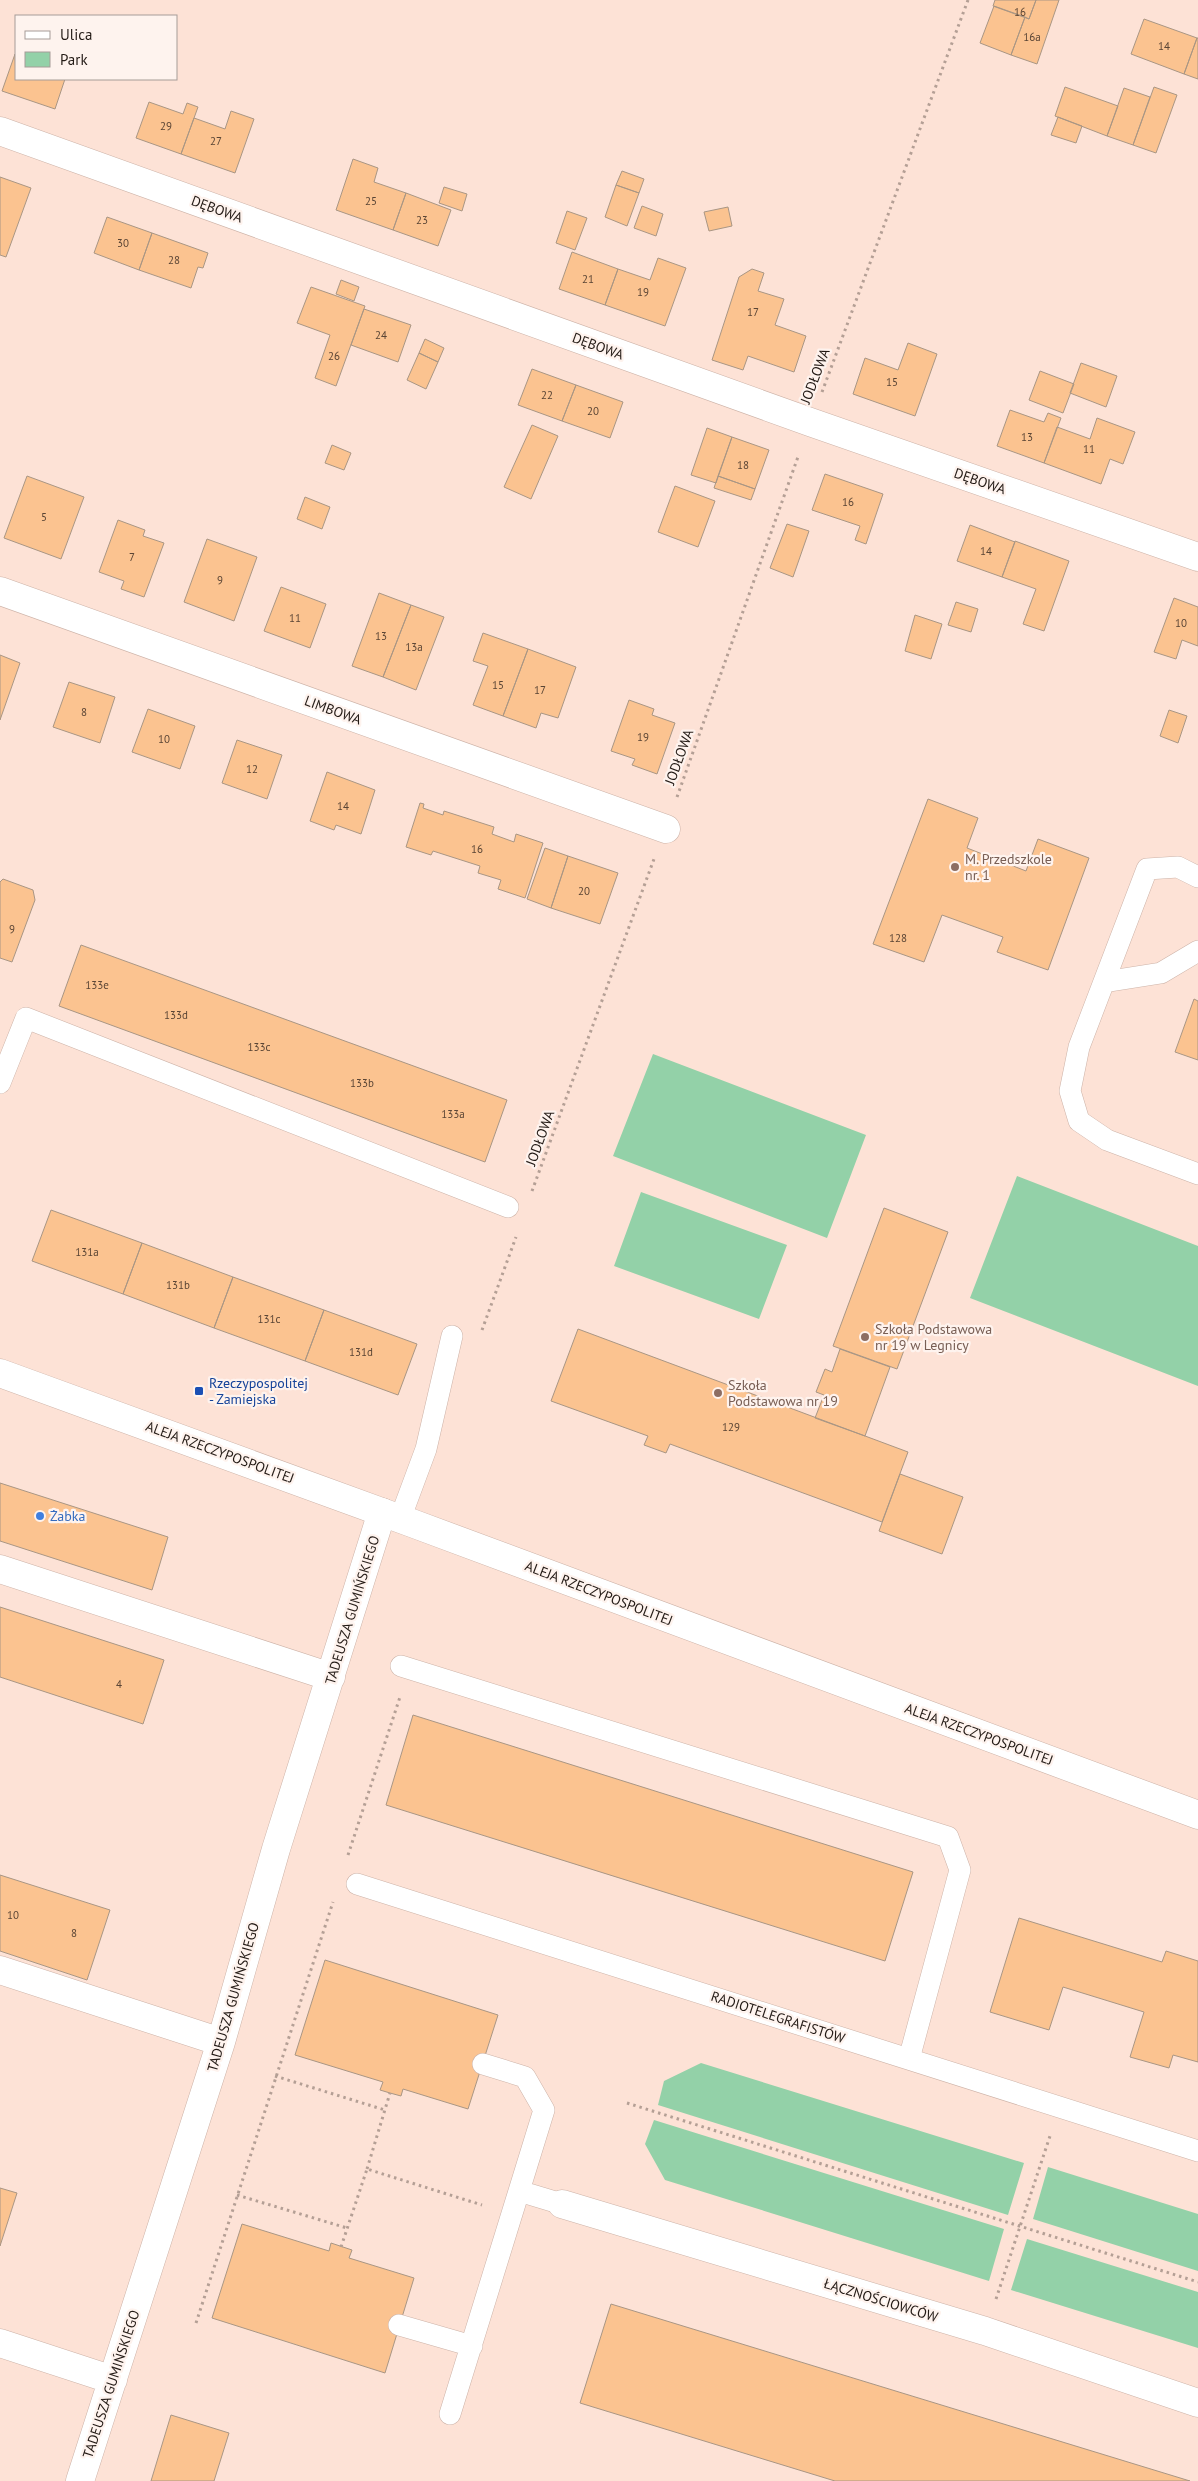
<svg xmlns="http://www.w3.org/2000/svg" width="1198" height="2481" font-family="'PT Sans',sans-serif">
	<style>
		.green { fill: #93d1a8 }
		.building { fill: #fbc390; stroke: #a99684 }
		.lines { fill: none; stroke-linecap: round; stroke-linejoin: round }
		.service-casing { stroke: #cdb3a8; stroke-width: 22 }
		.minor-casing { stroke: #cdb3a8; stroke-width: 29 }
		.tertiary-casing { stroke: #cdb3a8; stroke-width: 29 }
		.path { stroke: #b49f95; stroke-width: 3; stroke-dasharray: 2.5 4; stroke-linecap: butt }
		.service { stroke: #fff; stroke-width: 21 }
		.minor { stroke: #fff; stroke-width: 28 }
		.tertiary { stroke: #fff; stroke-width: 28 }
		.education-dot { fill: #8d6e63; stroke: #fef3ee; stroke-width: 2 }
		.transit-dot { fill: #1a4fb4; stroke: #fef3ee; stroke-width: 2 }
		.shop-dot { fill: #3f7fe0; stroke: #fef3ee; stroke-width: 2 }
		.labels { text-anchor: middle; stroke-width: 4.5; stroke-linejoin: round; paint-order: stroke }
		.number-label { font-size: 11px; fill: #594434 }
		.street-label { font-size: 14px; fill: #231a15; stroke: #fef3ee }
		.education-label { font-size: 14px; fill: #785e54; stroke: #fef3ee; text-anchor: start }
		.transit-label { font-size: 14px; fill: #164399; stroke: #fef3ee; text-anchor: start }
		.shop-label { font-size: 14px; fill: #366cbe; stroke: #fef3ee; text-anchor: start }
	</style>
	<rect width="100%" height="100%" fill="#fde2d6"/>
	<path class="green" d="M653,1054L866,1135L827,1238L613,1156Z
		M1017,1176L1198,1246V1386L970,1298Z
		M641,1192L787,1245L759,1319L614,1266Z
		M701,2063L1024,2163L1008,2215L658,2105L664,2081Z
		M654,2120L1004,2229L989,2281L665,2180L645,2144Z
		M1048,2167L1198,2214V2271L1033,2219Z
		M1027,2239L1198,2292V2348L1011,2290Z"/>
	<path class="building" d="M995,0H1036L1029,19L993,6Z
		M1036,0H1059L1037,64L1011,55L1025,17L1029,19Z
		M994,6L1025,17L1011,55L980,43Z
		M1144,19L1197,38L1184,74L1131,54Z
		M1197,38H1198V79L1184,74Z
		M15,54L16,79H65L55,109L2,91Z
		M1065,87L1118,106L1107,136L1055,116Z
		M1154,87L1177,95L1156,153L1133,145Z
		M1124,88L1150,97L1133,145L1107,136Z
		M149,102L183,114L187,103L198,107L181,154L136,138Z
		M231,111L254,119L235,173L181,154L194,118L225,129Z
		M1058,117L1082,126L1076,143L1051,135Z
		M353,159L378,168L374,182L406,193L393,230L336,210Z
		M622,171L644,179L639,193L616,185Z
		M0,177L31,188L6,257L0,255Z
		M616,185L639,193L627,226L605,217Z
		M444,187L467,194L462,211L439,203Z
		M406,193L451,210L438,246L393,230Z
		M642,206L663,214L656,236L634,228Z
		M728,207L732,226L709,231L704,212Z
		M567,211L587,218L575,250L556,243Z
		M107,217L152,233L139,270L94,253Z
		M152,233L208,253L203,268L198,267L191,288L139,270Z
		M572,252L618,269L605,305L559,289Z
		M658,258L686,268L665,326L605,305L618,269L650,280Z
		M752,269L764,273L758,291L784,299L775,325L806,336L794,372L748,356L743,370L712,360L739,277Z
		M341,280L359,287L354,301L336,294Z
		M311,287L365,306L336,386L315,378L330,335L297,323Z
		M364,309L411,325L398,362L351,345Z
		M425,339L444,348L438,362L419,353Z
		M908,343L937,354L915,416L853,394L865,358L898,370Z
		M419,353L438,362L426,389L407,380Z
		M1081,363L1117,376L1106,407L1070,393Z
		M532,369L576,385L562,421L518,405Z
		M1040,371L1074,384L1063,413L1029,400Z
		M576,385L623,402L610,438L562,421Z
		M1010,410L1044,422L1048,413L1061,418L1044,463L997,446Z
		M1097,418L1135,432L1123,464L1110,459L1101,484L1044,463L1057,427L1090,439Z
		M532,425L558,436L531,499L504,487Z
		M707,428L732,437L716,483L691,475Z
		M732,437L769,450L755,489L718,476Z
		M332,445L351,453L344,470L325,463Z
		M825,474L883,494L866,544L855,540L860,526L812,510Z
		M27,476L84,497L61,559L4,538Z
		M718,476L755,489L751,500L714,488Z
		M675,486L715,501L698,547L658,532Z
		M305,497L330,507L322,529L297,519Z
		M118,520L145,530L143,536L164,543L144,597L121,589L124,581L99,572Z
		M787,524L809,531L793,577L770,568Z
		M970,525L1015,542L1002,577L957,561Z
		M207,539L257,557L234,621L184,602Z
		M1015,541L1069,561L1044,631L1023,624L1036,589L1002,577Z
		M281,587L326,604L310,648L264,631Z
		M379,593L411,605L383,677L352,666Z
		M1174,598L1198,607V646L1182,640L1176,659L1154,652Z
		M956,602L978,609L971,632L948,625Z
		M411,605L444,617L416,690L383,677Z
		M915,615L942,624L931,659L905,651Z
		M483,633L528,649L503,716L473,705L488,666L473,661Z
		M528,649L576,667L558,718L541,713L536,728L503,716Z
		M0,655L20,663L0,720Z
		M69,682L115,697L100,743L53,727Z
		M629,700L654,709L652,715L675,723L657,774L632,765L635,759L611,751Z
		M148,709L195,726L180,769L132,752Z
		M1169,710L1187,716L1178,743L1160,736Z
		M237,740L282,755L267,799L222,783Z
		M327,772L375,790L361,834L336,825L334,830L310,821Z
		M928,799L978,818L967,848L1026,871L1038,839L1089,858L1048,970L997,952L1003,937L942,915L924,962L873,944Z
		M420,803L424,804L423,808L443,815L444,811L494,827L492,834L514,842L516,834L543,843L525,898L498,889L501,880L478,873L480,866L433,851L431,855L406,847Z
		M545,848L568,856L551,908L527,899Z
		M568,856L618,873L600,924L551,908Z
		M3,879L33,890L35,900L12,962L0,958V882Z
		M81,945L507,1100L485,1162L59,1006Z
		M1194,999L1198,1001V1060L1175,1052Z
		M884,1208L948,1232L897,1369L833,1346Z
		M51,1210L142,1243L123,1294L32,1261Z
		M142,1243L233,1277L214,1328L123,1294Z
		M233,1277L324,1310L305,1361L214,1328Z
		M324,1310L417,1344L398,1395L305,1361Z
		M578,1329L908,1452L882,1522L670,1444L666,1453L644,1445L648,1436L551,1401Z
		M840,1349L890,1367L865,1436L815,1418L824,1395L816,1392L825,1369L832,1372Z
		M900,1474L963,1497L942,1554L879,1531Z
		M0,1483L168,1537L152,1590L0,1541Z
		M0,1607L164,1660L143,1724L0,1677Z
		M413,1715L913,1872L885,1961L386,1805Z
		M0,1875L110,1910L87,1980L0,1951Z
		M1019,1918L1162,1962L1166,1951L1198,1961V2062L1173,2055L1169,2068L1130,2057L1144,2012L1063,1987L1049,2030L990,2012Z
		M325,1960L498,2015L468,2109L403,2089L401,2096L390,2093L380,2090L383,2082L295,2055Z
		M0,2188L17,2193L0,2246Z
		M242,2224L329,2251L331,2243L352,2250L349,2258L414,2278L385,2373L212,2318Z
		M611,2304L1190,2481H835L580,2403Z
		M171,2415L229,2433L214,2481H151Z"/>
	<g class="lines">
		<defs>
			<path id="service" d="M1198,877L1178,867L1147,869L1079,1047L1070,1091L1079,1121L1107,1140L1198,1174
				M1104,982L1161,973L1198,951
				M0,1083L26,1018L508,1207
				M400,1519L426,1449L452,1336
				M401,1666L948,1837L960,1870L909,2059
				M357,1884L1198,2151
				M483,2064L525,2077L544,2110L519,2191L562,2204
				M399,2325L472,2346
				M450,2414L519,2191"/>
			<path id="minor" d="M0,131L810,422L1198,557
				M0,591L666,829
				M0,1569L331,1677
				M0,1970L221,2042
				M562,2204L985,2331L1198,2403
				M0,2343L113,2380
				M80,2481L221,2042L276,1849L382,1512"/>
			<path id="tertiary" d="M0,1373L409,1522L1198,1815"/>
		</defs>
		<use href="#service" class="service-casing"/>
		<use href="#minor" class="minor-casing"/>
		<use href="#tertiary" class="tertiary-casing"/>
		<path class="path" d="M822,392L968,0
			M677,797L799,454
			M532,1191L654,859
			M482,1330L516,1237
			M348,1855L400,1697
			M275,2076L385,2110
			M627,2103L1198,2282
			M367,2169L390,2093
			M237,2195L347,2228
			M341,2247L367,2169L482,2205
			M996,2299L1050,2136
			M196,2323L333,1902"/>
		<use href="#service" class="service"/>
		<use href="#minor" class="minor"/>
		<use href="#tertiary" class="tertiary"/>
	</g>
	<g class="education-dot">
		<circle cx="955" cy="867" r="5"/>
		<circle cx="865" cy="1337" r="5"/>
		<circle cx="718" cy="1393" r="5"/>
	</g>
	<rect class="transit-dot" x="194" y="1386" width="10" height="10" rx="2.5"/>
	<circle class="shop-dot" cx="40" cy="1516" r="5"/>
	<g class="labels">
		<g class="number-label">
			<text x="1020" y="16">16</text>
			<text x="1032" y="41">16a</text>
			<text x="1164" y="50">14</text>
			<text x="166" y="130">29</text>
			<text x="216" y="145">27</text>
			<text x="371" y="205">25</text>
			<text x="422" y="224">23</text>
			<text x="123" y="247">30</text>
			<text x="174" y="264">28</text>
			<text x="588" y="283">21</text>
			<text x="643" y="296">19</text>
			<text x="753" y="316">17</text>
			<text x="381" y="339">24</text>
			<text x="334" y="360">26</text>
			<text x="892" y="386">15</text>
			<text x="547" y="399">22</text>
			<text x="593" y="415">20</text>
			<text x="1027" y="441">13</text>
			<text x="1089" y="453">11</text>
			<text x="743" y="469">18</text>
			<text x="848" y="506">16</text>
			<text x="44" y="521">5</text>
			<text x="986" y="555">14</text>
			<text x="132" y="561">7</text>
			<text x="220" y="584">9</text>
			<text x="295" y="622">11</text>
			<text x="1181" y="627">10</text>
			<text x="381" y="640">13</text>
			<text x="414" y="651">13a</text>
			<text x="498" y="689">15</text>
			<text x="540" y="694">17</text>
			<text x="84" y="716">8</text>
			<text x="643" y="741">19</text>
			<text x="164" y="743">10</text>
			<text x="252" y="773">12</text>
			<text x="343" y="810">14</text>
			<text x="477" y="853">16</text>
			<text x="584" y="895">20</text>
			<text x="12" y="933">9</text>
			<text x="898" y="942">128</text>
			<text x="97" y="989">133e</text>
			<text x="176" y="1019">133d</text>
			<text x="259" y="1051">133c</text>
			<text x="362" y="1087">133b</text>
			<text x="453" y="1118">133a</text>
			<text x="87" y="1256">131a</text>
			<text x="178" y="1289">131b</text>
			<text x="269" y="1323">131c</text>
			<text x="361" y="1356">131d</text>
			<text x="731" y="1431">129</text>
			<text x="119" y="1688">4</text>
			<text x="13" y="1919">10</text>
			<text x="74" y="1937">8</text>
		</g>
		<g class="street-label">
			<text transform="translate(217 209) rotate(20)" y="5">DĘBOWA</text>
			<text transform="translate(598 346) rotate(20)" y="5">DĘBOWA</text>
			<text transform="translate(815 376) rotate(-69)" y="5">JODŁOWA</text>
			<text transform="translate(980 481) rotate(19)" y="5">DĘBOWA</text>
			<text transform="translate(333 710) rotate(20)" y="5">LIMBOWA</text>
			<text transform="translate(679 757) rotate(-70)" y="5">JODŁOWA</text>
			<text transform="translate(540 1138) rotate(-70)" y="5">JODŁOWA</text>
			<text transform="translate(220 1452) rotate(20)" y="5">ALEJA RZECZYPOSPOLITEJ</text>
			<text transform="translate(599 1593) rotate(21)" y="5">ALEJA RZECZYPOSPOLITEJ</text>
			<text transform="translate(352 1610) rotate(-73)" y="5">TADEUSZA GUMIŃSKIEGO</text>
			<text transform="translate(979 1734) rotate(20)" y="5">ALEJA RZECZYPOSPOLITEJ</text>
			<text transform="translate(233 1997) rotate(-74)" y="5">TADEUSZA GUMIŃSKIEGO</text>
			<text transform="translate(778 2017) rotate(18)" y="5">RADIOTELEGRAFISTÓW</text>
			<text transform="translate(881 2300) rotate(17)" y="5">ŁĄCZNOŚCIOWCÓW</text>
			<text transform="translate(111 2384) rotate(-72)" y="5">TADEUSZA GUMIŃSKIEGO</text>
		</g>
		<g class="education-label">
			<text x="965" y="864">M. Przedszkole<tspan x="965" dy="16">nr. 1</tspan></text>
			<text x="875" y="1334">Szkoła Podstawowa<tspan x="875" dy="16">nr 19 w Legnicy</tspan></text>
			<text x="728" y="1390">Szkoła<tspan x="728" dy="16">Podstawowa nr 19</tspan></text>
		</g>
		<g class="transit-label">
			<text x="209" y="1388">Rzeczypospolitej<tspan x="209" dy="16">- Zamiejska</tspan></text>
		</g>
		<g class="shop-label">
			<text x="50" y="1521">Żabka</text>
		</g>
	</g>
	<rect x="15" y="15" width="162" height="65" fill="#fef3ee" stroke="#a69c97"/>
	<rect x="25" y="31" width="25" height="8" fill="#ffffff" stroke="#a69c97"/>
	<text x="60" y="40" font-size="15" fill="#231a15">Ulica</text>
	<rect x="25" y="52" width="25" height="15" fill="#93d1a8" stroke="#a69c97"/>
	<text x="60" y="65" font-size="15" fill="#231a15">Park</text>
</svg>
